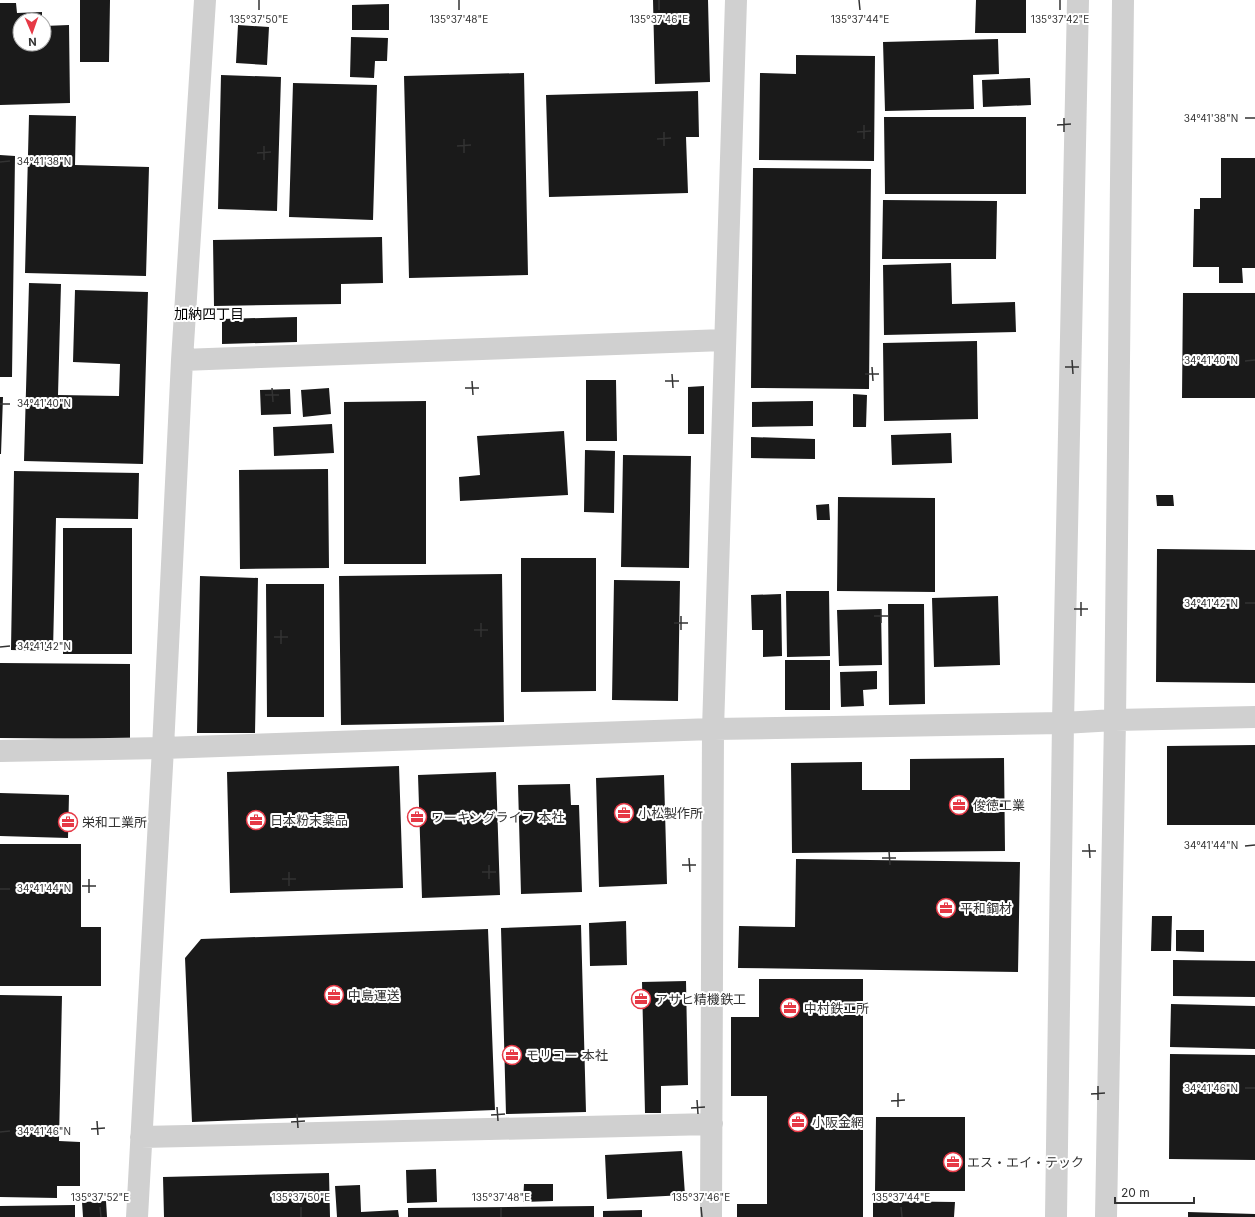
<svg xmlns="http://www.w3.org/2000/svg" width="1255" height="1217" font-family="Inter,'Noto Sans JP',sans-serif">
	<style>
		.building { fill: #1a1a1a }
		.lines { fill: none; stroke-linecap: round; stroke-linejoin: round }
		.minor { stroke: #d0d0d0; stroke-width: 22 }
		.ticks { fill: none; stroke: #333; stroke-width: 1.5 }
		.labels { text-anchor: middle; stroke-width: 4; stroke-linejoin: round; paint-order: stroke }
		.poi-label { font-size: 13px; fill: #333; stroke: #fff; text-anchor: start }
		.neighbourhood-label { font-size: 14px; fill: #000; stroke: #fff }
		.ticks-label { font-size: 10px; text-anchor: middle; fill: #333; stroke: #fff; stroke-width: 4; stroke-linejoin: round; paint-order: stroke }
	</style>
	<rect width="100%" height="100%" fill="#fff"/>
	<path class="building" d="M80,0H110L109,62H80Z
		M653,0H708L710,82L655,84Z
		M976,0H1026V33H975Z
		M0,3H16L17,13L42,12V20H20V44H44V26L69,25L70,103L0,105Z
		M389,4V30H352V5Z
		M238,25L269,27L267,65L236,63Z
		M351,37L388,38L387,61H375L374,78L350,77Z
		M998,39L999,74L973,75L974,109L885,111L883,42Z
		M796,55L875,56L874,161L759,160L760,73L796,74Z
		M524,73L528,275L409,278L404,76Z
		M221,75L281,77L277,211L218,209Z
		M1030,78L1031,105L983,107L982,80Z
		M293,83L377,85L373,220L289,217Z
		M698,91L699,137H686L688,193L549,197L546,95Z
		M29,115L76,116L75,165L149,167L146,276L25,273Z
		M884,117H1026V194H885Z
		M0,155L15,156L12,377H0Z
		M1221,158H1255V268H1242L1243,283H1219V267H1193L1194,209H1200V198H1221Z
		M753,168L871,169L869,389L751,388Z
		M883,200L997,201L996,259H882Z
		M382,237L383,283L341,284V304L214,306L213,240Z
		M951,263L952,304L1015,302L1016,332L884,335L883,265Z
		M29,283L61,284L58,395L119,396L120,364L73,362L75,290L148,292L143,464L24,461Z
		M1183,293H1255V398H1182Z
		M297,317V342L222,344V319Z
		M977,341L978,419L884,421L883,343Z
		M586,380H616L617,441H586Z
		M704,386V434H688V387Z
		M329,388L331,414L303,417L301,390Z
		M290,389L291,414L261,415L260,390Z
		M853,394L867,395L866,427H853Z
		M0,397H3L1,454H0Z
		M426,401V564H344V402Z
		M813,401V426L752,427V402Z
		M332,424L334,453L274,456L273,427Z
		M564,431L568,495L460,501L459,477L480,475L477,436Z
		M951,433L952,463L892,465L891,435Z
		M751,437L815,439V459L751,458Z
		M585,450L615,451L614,513L584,512Z
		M623,455L691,456L689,568L621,567Z
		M328,469L329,568L240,569L239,470Z
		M14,471L139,473L138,519L56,518L53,651L11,650Z
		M1156,495H1173L1174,506H1157Z
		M838,497L935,498V592L837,591Z
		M829,504L830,520H817L816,505Z
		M63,528H132V654H63Z
		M1157,549L1255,550V683L1156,682Z
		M521,558H596V691L521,692Z
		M502,574L504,722L341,725L339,576Z
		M200,576L258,578L255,733H197Z
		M614,580L680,581L678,701L612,700Z
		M266,584H324V717H267Z
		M786,591H829L830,656L787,657Z
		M781,594L782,656L763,657V630H752L751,595Z
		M998,596L1000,665L934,667L932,598Z
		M888,604H924L925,704L889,705Z
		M881,609L882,665L839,666L837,610Z
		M785,660H830V710H785Z
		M0,663L130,664V739L0,738Z
		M877,671V689L863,690L864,706L841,707L840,672Z
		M1255,745V825H1167V746Z
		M1004,758L1005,851L792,853L791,763L862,762V790H910V759Z
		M399,766L403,888L230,893L227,772Z
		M496,772L500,895L422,898L418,775Z
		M664,775L667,884L599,887L596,778Z
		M570,784L571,805H579L582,892L521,894L518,785Z
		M0,793L69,795L68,838L0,836Z
		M0,844H81V927H101V986H0Z
		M796,859L1020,862L1018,972L738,968L739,926L795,927Z
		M1152,916H1172L1171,951H1151Z
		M626,921L627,965L590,966L589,923Z
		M581,925L586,1112L506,1114L501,928Z
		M488,929L495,1110L192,1122L185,958L201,939Z
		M1176,930H1204V952L1176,951Z
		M1173,960L1255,961V997L1173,996Z
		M759,979H863V1217H737V1204H767V1096H731V1017H759Z
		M686,981L688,1085L661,1086V1113H645L642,982Z
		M0,995L62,996L59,1141L80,1142V1186H57V1198L0,1197Z
		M1171,1004L1255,1006V1049L1170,1047Z
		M1170,1054L1255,1055V1160L1169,1159Z
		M876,1117H965V1191H875Z
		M682,1151L685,1195L607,1199L605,1155Z
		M436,1169L437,1202L407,1203L406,1170Z
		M329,1173L330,1217H164L163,1177Z
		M524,1184H553V1201L523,1202Z
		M360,1185L361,1212L398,1210L399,1217H337L335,1186Z
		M106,1201L107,1217H83L82,1202Z
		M873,1201L955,1202L954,1217H873Z
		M75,1205V1217H0V1206Z
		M594,1206V1217H408V1208Z
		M642,1210V1217H603V1211Z
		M1188,1212L1255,1214V1217H1188Z"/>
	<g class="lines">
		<path class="minor" d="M182,360L724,340
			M0,751L163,748L713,729L1063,723L1115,720L1255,717
			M141,1137L712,1124
			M137,1217L163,748L182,360L205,0
			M711,1217L713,729L736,0
			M1056,1217L1063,723L1078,0
			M1106,1217L1115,720L1123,0"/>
	</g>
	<path class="ticks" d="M259,0V10M459,0V10M659,0V10M859,0L860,10M1060,0V10M1064,118V132M1245,118H1255M864,125V139M1057,125L1071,124M664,132V146M857,132L871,131M464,139V153M657,139L671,138M264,146V160M457,146L471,145M257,153L271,152M0,162L10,161M1072,360L1073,374M1245,361L1255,360M872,367L873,381M1065,367H1079M672,374L673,388M865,374H879M472,381L473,395M665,381H679M272,388L273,402M465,388H479M265,395H279M0,404H10M1081,602V616M1245,603H1255M881,609V623M1074,609H1088M681,616V630M874,616H888M481,623V637M674,623H688M281,630V644M474,630H488M274,637H288M0,647L10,646M1089,844L1090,858M1245,846L1255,845M889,851L890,865M1082,851H1096M689,858L690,872M882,858H896M489,865V879M682,865H696M289,872V886M482,872H496M89,879V893M282,879H296M82,886H96M0,889H10M1098,1086V1100M1245,1088H1255M898,1093V1107M1091,1094L1105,1093M697,1100L698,1114M891,1101L905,1100M497,1107L498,1121M691,1108L705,1107M297,1114L298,1128M491,1115L505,1114M97,1121L98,1135M291,1122L305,1121M91,1129L105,1128M0,1132L10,1131M100,1207L101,1217M301,1207V1217M501,1207V1217M701,1207L702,1217M901,1207L902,1217"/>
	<defs>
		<symbol id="office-ring" viewBox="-11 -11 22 22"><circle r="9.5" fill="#fff" stroke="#e63946" stroke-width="1.5"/><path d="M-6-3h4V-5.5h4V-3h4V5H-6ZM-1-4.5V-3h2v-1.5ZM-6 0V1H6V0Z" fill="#e63946"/></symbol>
	</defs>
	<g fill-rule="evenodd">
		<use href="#office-ring" x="948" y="794" width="22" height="22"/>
		<use href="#office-ring" x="613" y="802" width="22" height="22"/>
		<use href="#office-ring" x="406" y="806" width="22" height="22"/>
		<use href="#office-ring" x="245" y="809" width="22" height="22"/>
		<use href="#office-ring" x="57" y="811" width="22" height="22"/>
		<use href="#office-ring" x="935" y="897" width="22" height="22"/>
		<use href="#office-ring" x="323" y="984" width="22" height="22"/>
		<use href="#office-ring" x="630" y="988" width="22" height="22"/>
		<use href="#office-ring" x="779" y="997" width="22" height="22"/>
		<use href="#office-ring" x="501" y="1044" width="22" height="22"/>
		<use href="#office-ring" x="787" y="1111" width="22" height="22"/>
		<use href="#office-ring" x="942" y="1151" width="22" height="22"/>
	</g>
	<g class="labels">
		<g class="poi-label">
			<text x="973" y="810">俊徳工業</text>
			<text x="638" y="818">小松製作所</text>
			<text x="431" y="822">ワーキングライフ 本社</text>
			<text x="270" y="825">日本粉末薬品</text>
			<text x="82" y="827">栄和工業所</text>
			<text x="960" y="913">平和鋼材</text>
			<text x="348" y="1000">中島運送</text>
			<text x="655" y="1004">アサヒ精機鉄工</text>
			<text x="804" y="1013">中村鉄工所</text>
			<text x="526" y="1060">モリコー 本社</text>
			<text x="812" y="1127">小阪金網</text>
			<text x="967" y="1167">エス・エイ・テック</text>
		</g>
		<g class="neighbourhood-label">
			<text x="209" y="319">加納四丁目</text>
		</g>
	</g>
	<g class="ticks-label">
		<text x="259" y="23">135°37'50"E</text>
		<text x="459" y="23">135°37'48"E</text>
		<text x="659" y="23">135°37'46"E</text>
		<text x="860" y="23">135°37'44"E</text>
		<text x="1060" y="23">135°37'42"E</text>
		<text x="1211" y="122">34°41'38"N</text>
		<text x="44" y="165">34°41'38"N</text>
		<text x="1211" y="364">34°41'40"N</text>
		<text x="44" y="407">34°41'40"N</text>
		<text x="1211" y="607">34°41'42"N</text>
		<text x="44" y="650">34°41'42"N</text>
		<text x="1211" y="849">34°41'44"N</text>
		<text x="44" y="892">34°41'44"N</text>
		<text x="1211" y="1092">34°41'46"N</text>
		<text x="44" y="1135">34°41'46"N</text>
		<text x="100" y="1201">135°37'52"E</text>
		<text x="301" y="1201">135°37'50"E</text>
		<text x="501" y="1201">135°37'48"E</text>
		<text x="701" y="1201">135°37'46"E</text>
		<text x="901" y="1201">135°37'44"E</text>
	</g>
	<g transform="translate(32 32) rotate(178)"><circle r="19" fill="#ffffff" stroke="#adadad"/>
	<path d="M0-3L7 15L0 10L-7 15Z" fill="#e63946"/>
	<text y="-6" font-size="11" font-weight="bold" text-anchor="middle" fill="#333333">N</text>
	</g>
	<path d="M1115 1197v6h79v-6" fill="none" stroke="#333333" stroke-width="2"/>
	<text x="1121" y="1197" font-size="12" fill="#333333" stroke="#ffffff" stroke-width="3" paint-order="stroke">20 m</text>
</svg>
